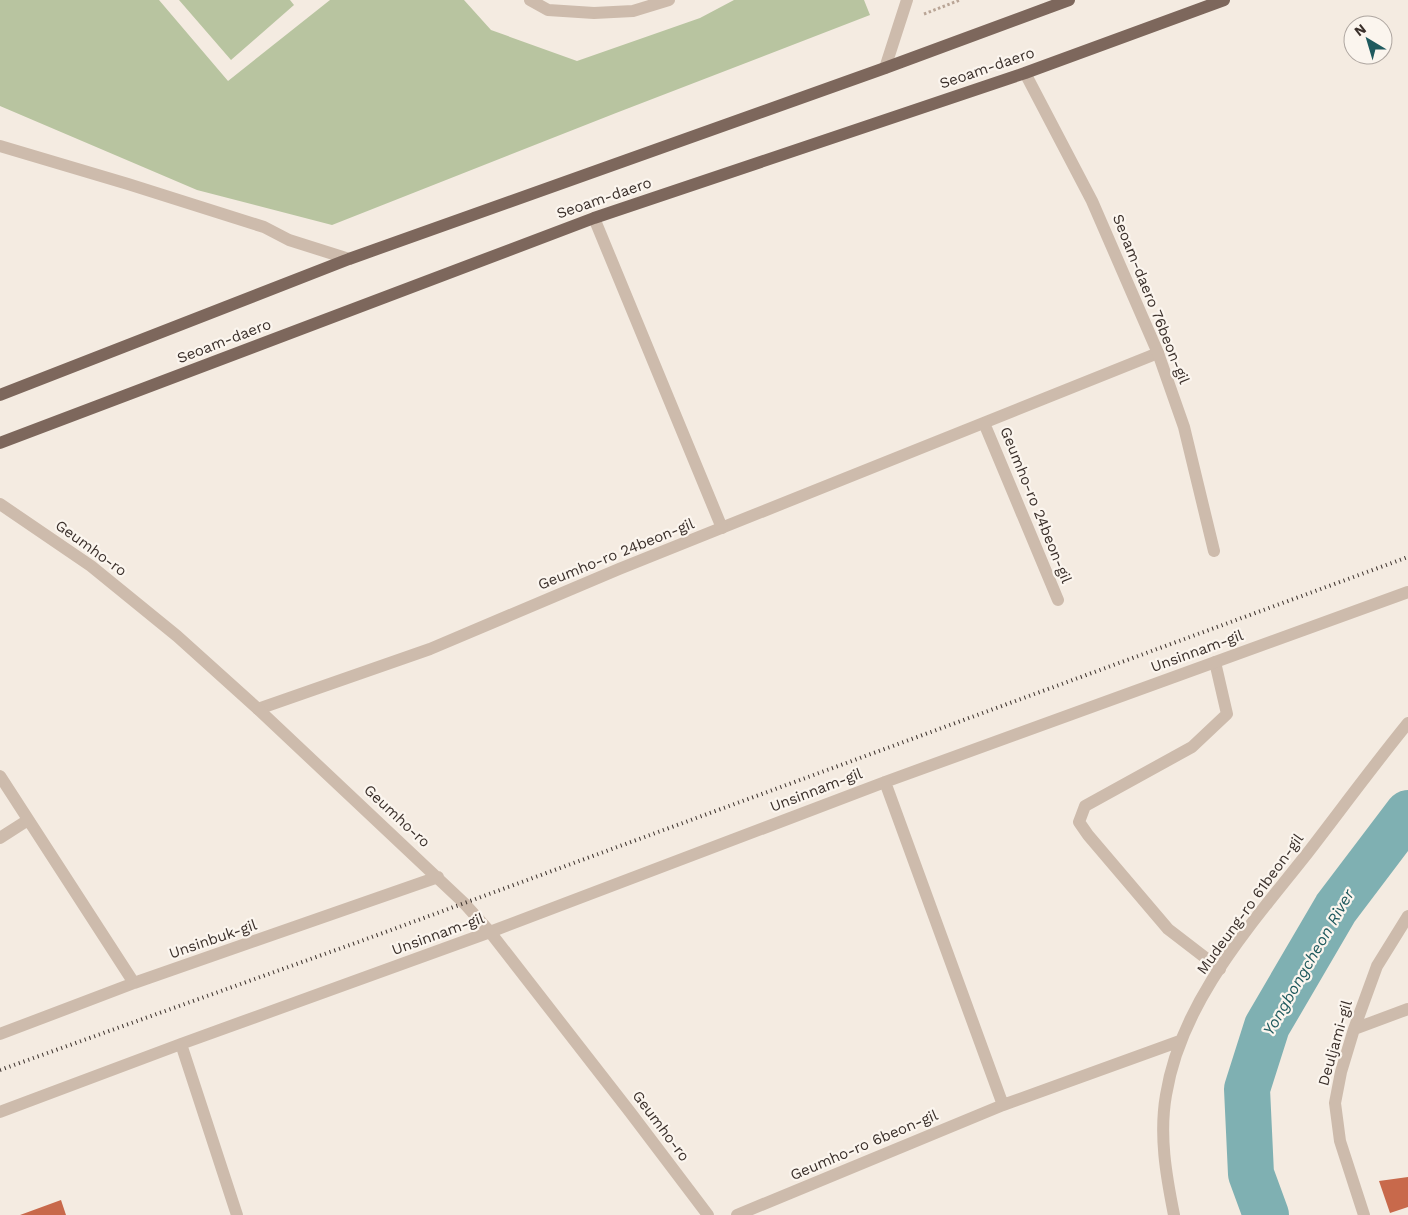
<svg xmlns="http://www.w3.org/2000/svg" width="1408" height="1215" font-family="'Work Sans',sans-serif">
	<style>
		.green { fill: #b8c4a0 }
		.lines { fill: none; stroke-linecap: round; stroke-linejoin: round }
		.river { stroke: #7fb0b2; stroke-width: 46 }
		.building { fill: #c8694b }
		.path { stroke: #b9a596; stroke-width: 3; stroke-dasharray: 2.5 2.5; stroke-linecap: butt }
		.service { stroke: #cdbbac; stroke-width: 12 }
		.minor { stroke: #cdbbac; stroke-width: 12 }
		.primary { stroke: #7d675c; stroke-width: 12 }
		.rail { stroke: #3b302b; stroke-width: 4; stroke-dasharray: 1 4; stroke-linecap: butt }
		.labels { text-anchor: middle; stroke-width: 4.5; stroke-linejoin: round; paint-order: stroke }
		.street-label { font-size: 15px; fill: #3b302b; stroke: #fbf5ee }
		.water-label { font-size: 16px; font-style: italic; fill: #1f5a5e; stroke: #fbf5ee }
	</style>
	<rect width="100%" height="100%" fill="#f4ebe1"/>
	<path class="green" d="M0,0H159L228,81L330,0H464L491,30L577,61L700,18L734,0H864L870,15L616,113L332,225L197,190L0,106Z
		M179,0H290L294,5L231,60Z"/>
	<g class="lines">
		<path class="river" d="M1266,1215L1251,1174L1247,1089L1267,1026L1336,908L1408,813"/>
	</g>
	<path class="building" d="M1408,1177V1207L1390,1213L1379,1181Z
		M61,1200L66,1215H20Z"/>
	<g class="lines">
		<path class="path" d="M924,14L960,0"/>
		<path class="service" d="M530,0L548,10L594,13L633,11L669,0
			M885,68L907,0
			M0,146L128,184L264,227L289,240L349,259
			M984,423L1058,600
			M1215,662L1227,714L1192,747L1085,806L1079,822L1088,835L1168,929L1220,969
			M258,709L430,649L619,569L1158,353"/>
		<path class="minor" d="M1025,73L1092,201L1158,353L1184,427L1214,551
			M594,218L722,528
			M0,504L91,566L177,636L258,709L464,903L490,932L630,1112L708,1215
			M0,776L134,983
			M885,782L1003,1105
			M0,838L28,820
			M1354,1029L1408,1009
			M0,1034L134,983L438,877
			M181,1044L237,1215
			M0,1112L181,1044L490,932L885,782L1408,592
			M737,1215L1003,1105L1180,1041
			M1174,1215C1166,1175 1159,1135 1166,1095C1181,1002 1249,927 1306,855C1340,811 1373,766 1408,723
			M1364,1215L1340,1141L1335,1103L1341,1072L1354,1029L1377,966L1408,916"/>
		<path class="primary" d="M0,395L349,259L885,68L1069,0
			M0,443L594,218L1025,73L1224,0"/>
		<path class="rail" d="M0,1070L361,941L1408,557"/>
	</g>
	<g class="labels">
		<g class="street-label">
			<text transform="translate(987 68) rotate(-19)" y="5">Seoam-daero</text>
			<text transform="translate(604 198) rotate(-19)" y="5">Seoam-daero</text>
			<text transform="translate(1151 299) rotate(68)" y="5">Seoam-daero 76beon-gil</text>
			<text transform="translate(224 341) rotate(-21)" y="5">Seoam-daero</text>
			<text transform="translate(1036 505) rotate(68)" y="5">Geumho-ro 24beon-gil</text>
			<text transform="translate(91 548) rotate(36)" y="5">Geumho-ro</text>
			<text transform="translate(616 554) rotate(-22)" y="5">Geumho-ro 24beon-gil</text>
			<text transform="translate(1197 651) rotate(-20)" y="5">Unsinnam-gil</text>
			<text transform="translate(816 790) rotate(-21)" y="5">Unsinnam-gil</text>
			<text transform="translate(397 816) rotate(43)" y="5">Geumho-ro</text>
			<text transform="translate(1250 904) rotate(-54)" y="5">Mudeung-ro 61beon-gil</text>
			<text transform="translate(438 934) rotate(-20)" y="5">Unsinnam-gil</text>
			<text transform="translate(213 939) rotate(-19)" y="5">Unsinbuk-gil</text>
			<text transform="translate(1335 1043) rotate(-74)" y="5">Deuljami-gil</text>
			<text transform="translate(661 1126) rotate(53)" y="5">Geumho-ro</text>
			<text transform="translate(864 1145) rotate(-23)" y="5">Geumho-ro 6beon-gil</text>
		</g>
		<g class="water-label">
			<text transform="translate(1308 962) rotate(-60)" y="6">Yongbongcheon River</text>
		</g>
	</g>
	<g transform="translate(1368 40) rotate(322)"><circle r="24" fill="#fbf5ee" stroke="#aea6a0"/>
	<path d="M0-4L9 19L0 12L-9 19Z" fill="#1f5a5e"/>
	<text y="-8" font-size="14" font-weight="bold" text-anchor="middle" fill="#3b302b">N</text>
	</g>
</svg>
